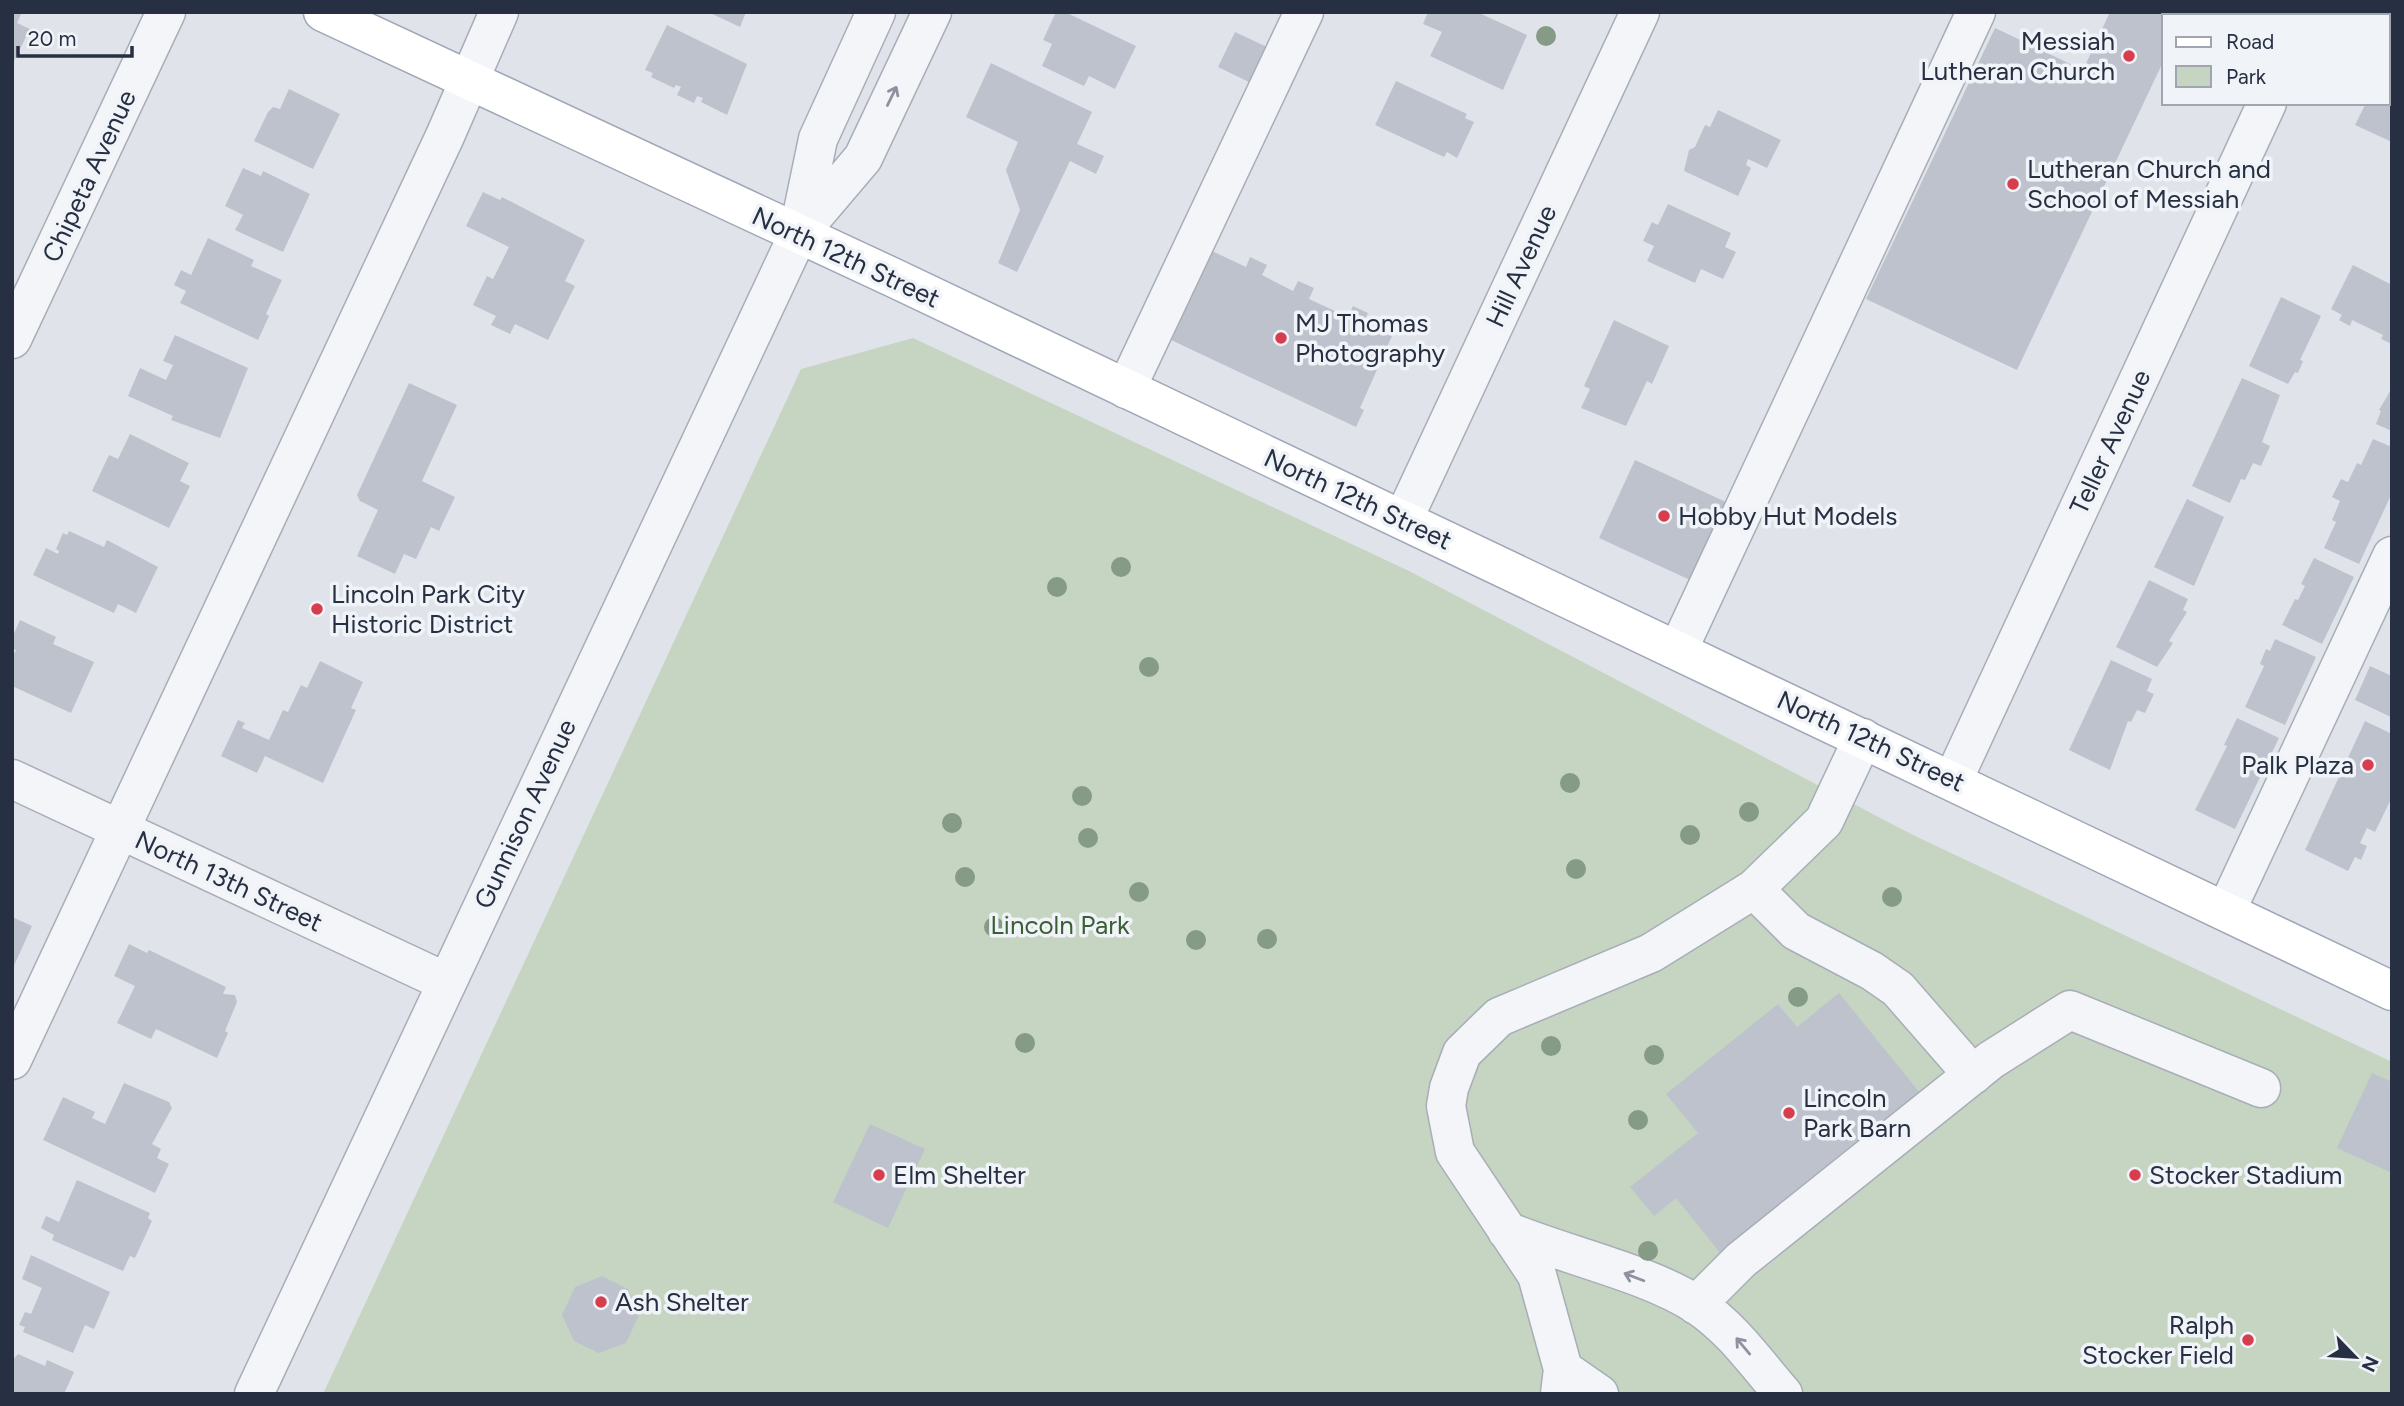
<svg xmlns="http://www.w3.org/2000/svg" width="2404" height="1406" font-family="Figtree,sans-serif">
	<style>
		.green { fill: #c5d5c1 }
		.building { fill: #bdc2cd }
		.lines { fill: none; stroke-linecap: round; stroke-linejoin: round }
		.minor-casing { stroke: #a8aeb8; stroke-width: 41 }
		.major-casing { stroke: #9fa7b7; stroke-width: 41 }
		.minor { stroke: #f3f5f8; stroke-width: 38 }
		.major { stroke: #fff; stroke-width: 38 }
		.tree { fill: #859b86 }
		.oneway { stroke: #8d929e }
		.poi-dot { fill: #d73d4d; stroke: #f0f3f7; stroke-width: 2.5 }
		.labels { text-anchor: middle; stroke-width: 7; stroke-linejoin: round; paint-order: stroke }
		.poi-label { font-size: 26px; fill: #273043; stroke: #f0f3f7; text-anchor: start }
		.street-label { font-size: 26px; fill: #273043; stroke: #f0f3f7 }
		.park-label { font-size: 26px; fill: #3a5f34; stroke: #f0f3f7 }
	</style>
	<rect width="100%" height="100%" fill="#e0e4ea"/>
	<path class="green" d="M913,338L1409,571L1911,834L2392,1062V1394H323L801,369Z"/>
	<path class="building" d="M12,12H22L17,23L30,29L12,65Z
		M708,12H746L740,27Z
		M1056,12H1065L1136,46L1115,89L1089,76L1084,86L1042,66L1052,44L1043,40Z
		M1428,12H1477L1527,35L1503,90L1430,56L1442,32L1423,24Z
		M2110,12H2187L2185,16H2164V60L2017,370L1866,299L1995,28L2083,70Z
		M667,25L747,64L727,115L701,102L703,98L697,96L694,103L677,95L681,87L676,85L674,88L651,77L653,73L645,70Z
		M1235,32L1267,47L1251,83L1218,67Z
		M991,63L1092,112L1077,144L1104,156L1096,174L1070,161L1017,272L998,263L1020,210L1006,170L1018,142L966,117Z
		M2388,71L2392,73V142L2355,125L2366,103H2388Z
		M1396,81L1467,114L1465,118L1474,122L1457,158L1447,152L1444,157L1375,125Z
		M289,89L340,114L313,169L254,141L268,112L273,107L280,109Z
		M1718,110L1781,140L1767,168L1748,159L1746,165L1751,168L1738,196L1684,171L1689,150L1695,147L1705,125L1710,127Z
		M243,168L261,176L263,171L310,194L283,252L235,230L243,215L225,206Z
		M483,192L500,200L502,197L585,240L565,281L575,286L548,340L515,324L510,334L491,325L496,316L473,305L487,276L493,279L509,247L466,226Z
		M1668,204L1731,233L1725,247L1736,252L1723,279L1701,269L1695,283L1647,261L1654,246L1643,241L1652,222L1658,225Z
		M208,238L254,260L251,266L282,280L266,314L269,316L258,340L180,303L186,291L174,285L181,270L191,275Z
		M1212,251L1246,267L1250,257L1267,265L1262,275L1293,291L1298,281L1314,288L1309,299L1348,317L1353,306L1368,313L1363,323L1392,336L1360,408L1364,410L1356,427L1171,340Z
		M2353,265L2392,285V344L2381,339L2383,335L2352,320L2350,326L2339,320L2342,315L2331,309Z
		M2281,297L2321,316L2300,360L2303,361L2298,373L2295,372L2288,384L2249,366Z
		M1614,320L1669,346L1652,384L1647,381L1626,426L1581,408L1590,389L1584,386Z
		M175,335L248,368L220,438L171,420L173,416L128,396L140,368L166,380L173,365L163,361Z
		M2242,378L2280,395L2262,442L2270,446L2261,466L2253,463L2245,480L2241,479L2230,503L2192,486Z
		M409,383L457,405L422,481L455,497L439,531L431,527L416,559L404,554L395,574L357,556L378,510L360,501L357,495Z
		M2392,388V431L2376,424L2381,411L2379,410Z
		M130,434L189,463L180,481L190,486L169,528L92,491L109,455L118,459Z
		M2373,439L2392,447V493L2359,564L2324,548L2336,522L2332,520L2340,501L2332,497L2341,479L2348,482L2357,463L2361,465Z
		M1635,460L1726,502L1690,580L1599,538Z
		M2187,499L2224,517L2194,586L2154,567Z
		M69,531L104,547L107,540L158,567L136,613L118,604L114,613L33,575L46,548L58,554L59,551L56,549L63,533L67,535Z
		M2314,558L2354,577L2322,644L2282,625L2295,599L2298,600L2305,586L2301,584Z
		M2149,580L2188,599L2183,610L2187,612L2169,641L2173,643L2157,667L2116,647Z
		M20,620L56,637L53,644L94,662L71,713L12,686V658L16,650L12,648V638Z
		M2275,639L2316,657L2285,725L2245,707L2264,666L2260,664L2266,649L2270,651Z
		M2111,660L2152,679L2147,691L2154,694L2145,713L2137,710L2131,722L2128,721L2110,770L2069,750Z
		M320,661L363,682L351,708L356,710L323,783L265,756L257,773L221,756L238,720L245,723L242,728L269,740L283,710L288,712L301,685L307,688Z
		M2370,666L2392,676L2391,717L2355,700Z
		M2237,718L2279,738L2235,829L2195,810L2227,746L2224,745Z
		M2365,721L2392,734V797L2375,832L2367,828L2360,843L2367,846L2361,860L2355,857L2348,871L2305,850Z
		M12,917L32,926L12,970Z
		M129,944L147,953L149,950L226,987L223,994L235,995L237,1002L225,1031L228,1033L217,1058L156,1029L151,1039L117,1023L135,986L114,976Z
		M1839,993L1920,1093L1721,1254L1676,1198L1654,1216L1630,1187L1698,1133L1666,1094L1778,1004L1797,1027Z
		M2372,1073L2392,1082V1173L2337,1148Z
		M124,1083L169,1102L172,1108L152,1144L161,1149L157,1158L169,1164L155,1193L43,1140L63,1097L95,1112L92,1118L105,1124Z
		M870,1124L925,1149L888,1228L833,1202Z
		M77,1180L150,1213L148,1218L152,1221L135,1258L130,1256L123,1271L52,1240L54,1235L41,1228L46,1216L59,1222Z
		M31,1255L110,1292L94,1329L85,1325L73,1353L23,1332L25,1327L19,1325L25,1312L31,1314L42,1288L22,1279Z
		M602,1276L628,1289L639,1315L626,1343L599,1353L574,1341L562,1315L575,1287Z
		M18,1354L45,1366L47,1360L74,1372L64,1394H12V1361Z"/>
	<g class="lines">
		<defs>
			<path id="minor" d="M2308,16L2309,12
				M801,231L863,158L932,12
				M12,339L166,12
				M1126,389L1304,12
				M1403,520L1640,12
				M1678,650L1976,12
				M12,779L446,982
				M1953,780L2267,103
				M1754,889L1796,931L1872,971L1898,989L1973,1075
				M2226,911L2392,556
				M12,1060L445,136L499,12
				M1507,1231C1564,1255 1648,1273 1697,1305C1732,1328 1756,1363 1783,1394
				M1696,1305L1741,1260L1991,1060L2070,1010L2261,1088
				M1563,1369L1599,1394
				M254,1394L798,235L818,139L876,12
				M1560,1394L1563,1369L1537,1275L1455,1152L1446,1106L1449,1088L1462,1053L1499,1017L1651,953L1754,889L1824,821L1863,738"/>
			<path id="major" d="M323,12L894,278L2392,991"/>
		</defs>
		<use href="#minor" class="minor-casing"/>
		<use href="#major" class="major-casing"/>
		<use href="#minor" class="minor"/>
		<use href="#major" class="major"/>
	</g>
	<g class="tree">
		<circle cx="1546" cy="36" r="10"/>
		<circle cx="1121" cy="567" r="10"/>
		<circle cx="1057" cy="587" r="10"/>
		<circle cx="1149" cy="667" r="10"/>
		<circle cx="1570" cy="783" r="10"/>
		<circle cx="1082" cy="796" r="10"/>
		<circle cx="1749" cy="812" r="10"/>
		<circle cx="952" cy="823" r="10"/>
		<circle cx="1690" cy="835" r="10"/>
		<circle cx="1088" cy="838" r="10"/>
		<circle cx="1576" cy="869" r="10"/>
		<circle cx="965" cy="877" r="10"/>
		<circle cx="1139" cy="892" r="10"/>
		<circle cx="1892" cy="897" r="10"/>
		<circle cx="994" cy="927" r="10"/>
		<circle cx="1267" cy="939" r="10"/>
		<circle cx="1196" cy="940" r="10"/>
		<circle cx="1798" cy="997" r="10"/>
		<circle cx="1025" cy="1043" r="10"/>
		<circle cx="1551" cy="1046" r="10"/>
		<circle cx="1654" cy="1055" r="10"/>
		<circle cx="1638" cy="1120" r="10"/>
		<circle cx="1648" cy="1251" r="10"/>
	</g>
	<defs><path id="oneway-shaft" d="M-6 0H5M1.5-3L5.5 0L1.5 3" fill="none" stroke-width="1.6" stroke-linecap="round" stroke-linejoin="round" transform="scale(1.75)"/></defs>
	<g class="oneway">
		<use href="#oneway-shaft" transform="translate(892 96) rotate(-64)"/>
		<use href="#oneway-shaft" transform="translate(1634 1277) rotate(-159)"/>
		<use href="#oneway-shaft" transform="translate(1743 1346) rotate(-130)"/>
	</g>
	<g class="poi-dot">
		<circle cx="2129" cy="56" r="7"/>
		<circle cx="2013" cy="184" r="7"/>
		<circle cx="1281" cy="338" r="7"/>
		<circle cx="1664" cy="516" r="7"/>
		<circle cx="317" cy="609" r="7"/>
		<circle cx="2368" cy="765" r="7"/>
		<circle cx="1789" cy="1113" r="7"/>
		<circle cx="879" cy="1175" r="7"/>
		<circle cx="2135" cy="1175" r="7"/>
		<circle cx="601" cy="1302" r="7"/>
		<circle cx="2248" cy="1340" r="7"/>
	</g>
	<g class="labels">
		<g class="poi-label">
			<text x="2115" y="50" text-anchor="end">Messiah<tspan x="2115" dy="30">Lutheran Church</tspan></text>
			<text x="2027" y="178">Lutheran Church and<tspan x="2027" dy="30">School of Messiah</tspan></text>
			<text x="1295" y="332">MJ Thomas<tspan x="1295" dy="30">Photography</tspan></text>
			<text x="1678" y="525">Hobby Hut Models</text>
			<text x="331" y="603">Lincoln Park City<tspan x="331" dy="30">Historic District</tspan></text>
			<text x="2354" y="774" text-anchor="end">Palk Plaza</text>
			<text x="1803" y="1107">Lincoln<tspan x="1803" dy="30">Park Barn</tspan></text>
			<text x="893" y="1184">Elm Shelter</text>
			<text x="2149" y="1184">Stocker Stadium</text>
			<text x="615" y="1311">Ash Shelter</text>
			<text x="2234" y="1334" text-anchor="end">Ralph<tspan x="2234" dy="30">Stocker Field</tspan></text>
		</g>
		<g class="street-label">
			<text transform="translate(89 176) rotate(-65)" y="9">Chipeta Avenue</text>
			<text transform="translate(846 257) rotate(25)" y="9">North 12th Street</text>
			<text transform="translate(1521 266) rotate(-65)" y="9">Hill Avenue</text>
			<text transform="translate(2110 442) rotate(-65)" y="9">Teller Avenue</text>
			<text transform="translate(1358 499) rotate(25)" y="9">North 12th Street</text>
			<text transform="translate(1871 741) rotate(25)" y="9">North 12th Street</text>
			<text transform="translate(525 814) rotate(-65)" y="9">Gunnison Avenue</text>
			<text transform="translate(229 881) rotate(25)" y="9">North 13th Street</text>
		</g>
		<g class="park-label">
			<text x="1060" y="934">Lincoln Park</text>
		</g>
	</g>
	<rect width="2404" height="1406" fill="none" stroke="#273043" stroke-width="28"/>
	<rect x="2162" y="14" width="228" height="91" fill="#f0f3f7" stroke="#a0a5af" stroke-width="2"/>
	<rect x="2176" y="37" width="35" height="10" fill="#ffffff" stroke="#a0a5af" stroke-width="2"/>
	<text x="2226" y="49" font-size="21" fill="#273043">Road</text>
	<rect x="2176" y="66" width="35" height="21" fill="#c5d5c1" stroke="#a0a5af" stroke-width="2"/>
	<text x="2226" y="84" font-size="21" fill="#273043">Park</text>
	<g transform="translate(2355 1357) rotate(115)" stroke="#f0f3f7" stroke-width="5" paint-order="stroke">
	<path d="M0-5L12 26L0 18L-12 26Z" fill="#273043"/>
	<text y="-10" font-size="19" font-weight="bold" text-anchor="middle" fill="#273043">N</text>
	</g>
	<path d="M18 46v10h114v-10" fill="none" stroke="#273043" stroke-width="3.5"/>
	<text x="28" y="46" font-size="21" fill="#273043" stroke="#f0f3f7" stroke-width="5" paint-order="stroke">20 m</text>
</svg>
